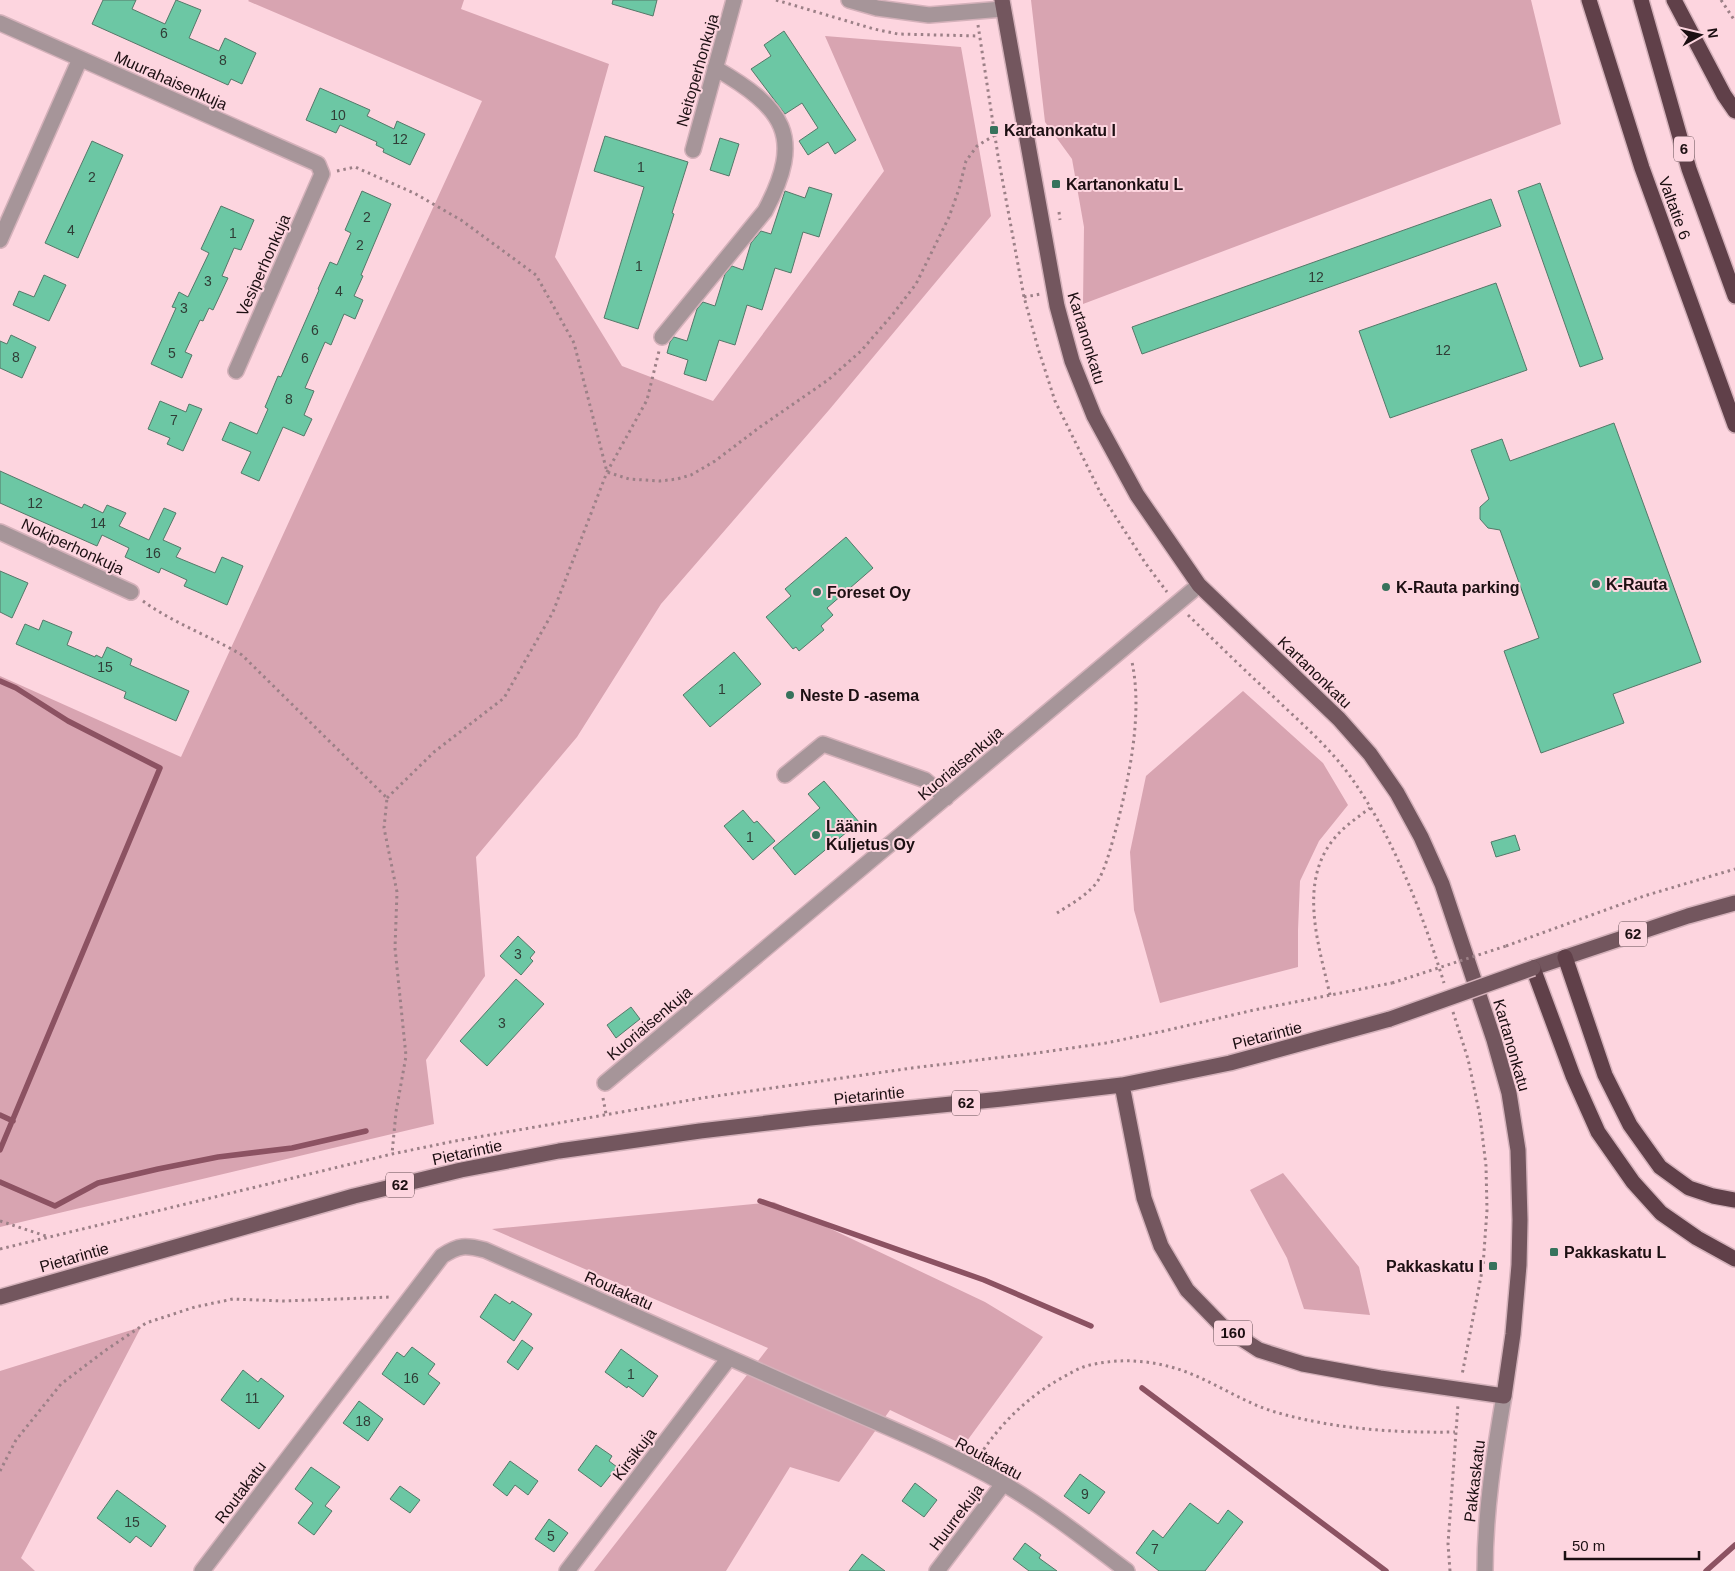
<svg xmlns="http://www.w3.org/2000/svg" width="1735" height="1571" font-family="Arial,sans-serif">
	<style>
		.green { fill: #d8a4b1 }
		.lines { fill: none; stroke-linecap: round; stroke-linejoin: round }
		.stream { stroke: #8c5262; stroke-width: 5.5 }
		.building { fill: #6cc7a4; stroke: #557869 }
		.minor-casing { stroke: #d4b1ba; stroke-width: 18 }
		.major-casing { stroke: #d4b1ba; stroke-width: 18 }
		.highway-casing { stroke: #d4b1ba; stroke-width: 18 }
		.path { stroke: #9c8087; stroke-width: 3; stroke-dasharray: 2.5 4; stroke-linecap: butt }
		.minor { stroke: #a69599; stroke-width: 15 }
		.major { stroke: #73565e; stroke-width: 15 }
		.highway { stroke: #604049; stroke-width: 15 }
		.major-bridge-casing { stroke: #d4b1ba; stroke-width: 18; stroke-linecap: butt }
		.path-bridge { stroke: #9c8087; stroke-width: 3; stroke-dasharray: 2.5 4; stroke-linecap: butt }
		.major-bridge { stroke: #73565e; stroke-width: 15 }
		.poi-dot { fill: #37725c; stroke: #fdd5df; stroke-width: 2 }
		.labels { text-anchor: middle; stroke-width: 4; stroke-linejoin: round; paint-order: stroke }
		.number-label { font-size: 14px; fill: #303d36 }
		.shield { fill: #fdd5df; stroke: #604a50; stroke-width: 1 }
		.shield-label { font-size: 15px; font-weight: bold; fill: #1c0f12 }
		.street-label { font-size: 16px; fill: #1c0f12; stroke: #fdd5df }
		.poi-label { font-size: 16px; font-weight: bold; fill: #1c0f12; stroke: #fdd5df; text-anchor: start }
	</style>
	<rect width="100%" height="100%" fill="#fdd5df"/>
	<path class="green" d="M249,0H464L461,9L609,64L555,257L622,366L713,401L884,171L825,36L961,47L991,216L829,410L661,604L577,737L476,857L485,976L426,1060L434,1124L0,1227V676L181,757L482,101L248,1Z
		M1031,0H1531L1561,124L1083,304L1084,227L1072,159L1045,122Z
		M1243,691L1323,763L1348,805L1319,841L1300,881L1298,930V967L1160,1003L1134,910L1130,852L1146,776Z
		M1283,1173L1359,1267L1370,1315L1304,1309L1287,1258L1250,1190Z
		M774,1202L985,1302L1043,1337L964,1445L890,1410L839,1482L790,1467L726,1571H594L768,1348L492,1229Z
		M141,1327L21,1558L35,1571H0V1371Z"/>
	<g class="lines">
		<path class="stream" d="M0,681L16,688L68,721L160,768L0,1150
			M0,1115L13,1121
			M0,1182L55,1206L98,1183L158,1169L218,1157L292,1148L366,1131
			M760,1201L984,1280L1091,1326
			M1142,1388L1386,1571
			M1706,1571L1735,1545"/>
	</g>
	<path class="building" d="M103,0H136L132,9L165,24L176,0L201,10L189,38L219,51L225,38L256,53L242,84L231,79L228,85L92,24Z
		M613,0H657L653,16L612,4Z
		M784,31L856,140L835,154L828,142L808,155L799,141L818,128L802,103L785,114L751,69L771,56L764,45Z
		M320,88L370,110L367,116L394,129L397,121L425,134L410,165L383,152L384,149L376,145L377,142L340,125L336,133L306,120Z
		M605,136L688,162L672,213L674,214L638,329L604,318L644,187L594,171Z
		M720,138L739,144L729,176L710,170Z
		M92,141L123,155L78,258L45,243Z
		M1540,183L1603,359L1580,367L1518,191Z
		M809,187L832,194L819,237L803,232L791,273L775,268L762,310L747,305L735,345L719,340L706,381L684,374L688,360L667,353L670,342L674,337L687,341L697,309L703,302L715,306L725,274L732,266L743,270L751,243L761,231L771,234L785,191L805,198Z
		M362,191L391,204L361,275L363,276L354,296L363,300L355,319L344,314L331,345L325,342L305,388L314,391L304,415L312,419L304,436L283,427L259,481L241,473L251,452L222,440L230,422L257,434L268,409L265,407L278,376L281,377L319,290L318,289L330,262L337,265L351,233L345,230Z
		M1491,199L1501,226L1142,354L1132,327Z
		M221,206L254,220L241,250L234,248L222,276L228,278L213,310L209,308L203,321L200,320L185,352L192,355L182,378L151,364L176,308L172,307L179,292L188,297L209,253L201,249Z
		M44,275L66,285L49,321L13,305L19,291L34,297Z
		M1496,283L1527,370L1390,418L1359,331Z
		M11,335L36,347L22,378L0,368V341L7,344Z
		M160,401L186,412L189,404L202,409L183,451L167,444L170,438L148,429Z
		M1614,423L1701,662L1613,694L1624,723L1541,753L1504,651L1539,638L1500,530L1488,528L1480,519V507L1489,499L1471,450L1502,439L1510,461Z
		M0,471L82,508L84,504L103,513L107,505L126,513L119,526L149,540L164,508L176,513L163,540L181,548L176,557L215,573L222,557L243,566L227,605L184,586L187,580L161,568L159,573L125,557L129,548L102,535L97,546L0,503Z
		M846,537L873,568L827,608L833,615L821,626L824,630L799,651L796,647L793,649L766,617L791,596L785,589Z
		M0,571L28,583L12,618L0,612Z
		M43,620L72,632L67,645L95,657L96,655L102,658L107,647L132,659L130,665L189,691L176,721L124,698L126,692L16,644L25,624L39,630Z
		M734,652L761,684L710,727L683,695Z
		M824,781L859,822L795,875L773,848L820,808L808,794Z
		M743,810L754,823L757,821L775,841L753,860L724,826Z
		M1515,835L1520,850L1496,857L1491,842Z
		M518,936L535,952L530,958L533,961L521,975L500,956Z
		M516,979L544,1004L487,1066L460,1041Z
		M631,1007L640,1019L616,1038L607,1025Z
		M495,1294L510,1304L512,1301L532,1314L514,1341L480,1317Z
		M522,1340L533,1348L518,1370L507,1362Z
		M412,1347L435,1364L428,1374L440,1383L424,1405L382,1374L397,1352L404,1357Z
		M621,1349L658,1376L643,1397L628,1386L627,1388L605,1372Z
		M243,1370L258,1382L261,1378L284,1396L259,1429L221,1400Z
		M359,1401L383,1419L368,1441L343,1423Z
		M596,1445L612,1456L609,1461L617,1467L601,1487L578,1470Z
		M510,1461L538,1481L528,1495L515,1485L507,1496L493,1485Z
		M311,1467L340,1487L325,1506L332,1511L314,1535L298,1523L313,1503L295,1489Z
		M1080,1474L1105,1492L1089,1514L1064,1496Z
		M915,1483L937,1500L924,1517L902,1501Z
		M400,1486L420,1500L410,1513L390,1499Z
		M117,1490L166,1526L151,1547L136,1536L130,1543L97,1518Z
		M1190,1503L1218,1524L1228,1510L1243,1522L1205,1571H1159L1136,1553L1153,1530L1163,1538Z
		M549,1519L568,1533L554,1552L535,1539Z
		M1025,1543L1041,1555L1039,1558L1057,1571H1029L1013,1559Z
		M862,1554L885,1571H849Z"/>
	<g class="lines">
		<defs>
			<path id="minor" d="M849,0L877,8L929,15L1003,9
				M0,23L318,164L322,174L236,371
				M693,150L734,0
				M0,240L80,59
				M662,337L765,211C805,136 784,108 715,68
				M0,532L131,592
				M785,775L823,744L925,780L946,798
				M605,1083L1199,585
				M202,1571L442,1256C459,1245 465,1245 485,1250C591,1296 696,1343 802,1390C870,1420 940,1447 1004,1484C1047,1509 1087,1541 1127,1571
				M567,1571L729,1358
				M937,1571L1003,1484
				M1485,1571C1485,1512 1494,1454 1504,1396"/>
			<path id="major" d="M1002,0L1057,306L1072,361L1094,416L1137,495L1199,585L1339,719L1370,754L1397,793L1421,837L1442,884L1494,1040L1509,1093L1518,1150L1520,1220L1519,1265L1513,1334L1504,1396L1380,1378L1303,1364L1259,1350L1222,1326L1187,1290L1161,1246L1144,1198L1122,1085
				M1533,968L1688,916L1735,903
				M0,1297L354,1196L461,1170L559,1151L700,1131L810,1118L1002,1099L1122,1085L1230,1063L1390,1019"/>
			<path id="highway" d="M1589,0L1642,168L1735,425
				M1641,0L1689,169L1735,296
				M1674,0L1724,95L1735,111
				M1565,957L1605,1075L1630,1125L1660,1167L1689,1188L1713,1196L1735,1200
				M1533,968L1573,1076L1598,1132L1633,1182L1661,1213L1697,1238L1735,1259"/>
		</defs>
		<use href="#minor" class="minor-casing"/>
		<use href="#major" class="major-casing"/>
		<use href="#highway" class="highway-casing"/>
		<path class="path" d="M776,0L874,29L898,34L979,36
			M1721,0L1735,21
			M978,25L998,156L1024,297L1038,348L1055,401L1101,494L1146,564L1167,592
			M337,171L355,167L414,193L461,220L536,275L574,343L607,472L629,479L660,481L677,479L691,475L715,461L760,427L828,380L861,351L893,314L916,284L949,217L959,189L966,161L977,146L995,135
			M1059,212L1060,220
			M1024,297L1041,294
			M143,601C173,623 210,636 242,655L387,798L384,828L397,892L395,948L406,1056L396,1112L392,1154
			M1188,615C1217,643 1246,672 1276,699C1302,724 1329,747 1350,776C1393,836 1422,912 1444,983
			M387,798L434,752L504,698L553,612L607,472L647,400L659,351
			M1057,913C1071,904 1090,894 1099,879C1107,864 1111,846 1116,829C1129,778 1143,714 1132,662
			M1506,946L1644,896L1735,869
			M1330,995C1319,946 1298,884 1333,840C1343,827 1357,818 1370,808
			M1453,1012L1468,1059L1480,1116L1486,1166L1487,1210L1483,1266L1462,1375
			M603,1098L606,1114
			M0,1221L49,1237
			M0,1249L392,1154L455,1141L702,1098L912,1068L1037,1053L1106,1043L1164,1031L1254,1010L1392,983
			M980,1455C1003,1420 1032,1393 1069,1374C1074,1371 1080,1368 1086,1366C1120,1357 1156,1360 1189,1373C1219,1385 1245,1403 1275,1412C1334,1429 1394,1433 1455,1432
			M0,1471L16,1440L61,1384L106,1350L146,1323L195,1307L233,1299L285,1301L390,1297
			M1450,1571L1448,1544L1458,1404"/>
		<use href="#minor" class="minor"/>
		<use href="#major" class="major"/>
		<use href="#highway" class="highway"/>
		<defs>
			<path id="major-bridge" d="M1390,1019L1533,968"/>
		</defs>
		<use href="#major-bridge" class="major-bridge-casing"/>
		<path class="path-bridge" d="M1392,983L1506,946"/>
		<use href="#major-bridge" class="major-bridge"/>
	</g>
	<g class="poi-dot">
		<rect x="989" y="125" width="10" height="10" rx="2.5"/>
		<rect x="1051" y="179" width="10" height="10" rx="2.5"/>
		<circle cx="1596" cy="584" r="5"/>
		<circle cx="1386" cy="587" r="5"/>
		<circle cx="817" cy="592" r="5"/>
		<circle cx="790" cy="695" r="5"/>
		<circle cx="816" cy="835" r="5"/>
		<rect x="1549" y="1247" width="10" height="10" rx="2.5"/>
		<rect x="1488" y="1261" width="10" height="10" rx="2.5"/>
	</g>
	<g class="labels">
		<g class="number-label">
			<text x="164" y="38">6</text>
			<text x="223" y="65">8</text>
			<text x="338" y="120">10</text>
			<text x="400" y="144">12</text>
			<text x="641" y="172">1</text>
			<text x="92" y="182">2</text>
			<text x="367" y="222">2</text>
			<text x="71" y="235">4</text>
			<text x="233" y="238">1</text>
			<text x="360" y="250">2</text>
			<text x="639" y="271">1</text>
			<text x="1316" y="282">12</text>
			<text x="208" y="286">3</text>
			<text x="339" y="296">4</text>
			<text x="184" y="313">3</text>
			<text x="315" y="335">6</text>
			<text x="1443" y="355">12</text>
			<text x="172" y="358">5</text>
			<text x="16" y="362">8</text>
			<text x="305" y="363">6</text>
			<text x="289" y="404">8</text>
			<text x="174" y="425">7</text>
			<text x="35" y="508">12</text>
			<text x="98" y="528">14</text>
			<text x="153" y="558">16</text>
			<text x="105" y="672">15</text>
			<text x="722" y="694">1</text>
			<text x="750" y="842">1</text>
			<text x="518" y="959">3</text>
			<text x="502" y="1028">3</text>
			<text x="631" y="1379">1</text>
			<text x="411" y="1383">16</text>
			<text x="252" y="1403">11</text>
			<text x="363" y="1426">18</text>
			<text x="1085" y="1499">9</text>
			<text x="132" y="1527">15</text>
			<text x="551" y="1541">5</text>
			<text x="1155" y="1554">7</text>
		</g>
		<g class="shield">
			<rect x="1674" y="136.5" width="20" height="25" rx="4"/>
			<rect x="1619" y="921.5" width="28" height="25" rx="4"/>
			<rect x="952" y="1090.5" width="28" height="25" rx="4"/>
			<rect x="386" y="1172.5" width="28" height="25" rx="4"/>
			<rect x="1214" y="1320.5" width="38" height="25" rx="4"/>
		</g>
		<g class="shield-label">
			<text x="1684" y="154">6</text>
			<text x="1633" y="939">62</text>
			<text x="966" y="1108">62</text>
			<text x="400" y="1190">62</text>
			<text x="1233" y="1338">160</text>
		</g>
		<g class="street-label">
			<text transform="translate(697 70) rotate(-74)" y="6">Neitoperhonkuja</text>
			<text transform="translate(171 80) rotate(24)" y="6">Muurahaisenkuja</text>
			<text transform="translate(1675 208) rotate(70)" y="6">Valtatie 6</text>
			<text transform="translate(263 265) rotate(-66)" y="6">Vesiperhonkuja</text>
			<text transform="translate(1087 338) rotate(73)" y="6">Kartanonkatu</text>
			<text transform="translate(73 546) rotate(25)" y="6">Nokiperhonkuja</text>
			<text transform="translate(1315 672) rotate(44)" y="6">Kartanonkatu</text>
			<text transform="translate(960 763) rotate(-40)" y="6">Kuoriaisenkuja</text>
			<text transform="translate(649 1023) rotate(-40)" y="6">Kuoriaisenkuja</text>
			<text transform="translate(1267 1035) rotate(-14)" y="6">Pietarintie</text>
			<text transform="translate(1512 1045) rotate(74)" y="6">Kartanonkatu</text>
			<text transform="translate(869 1095) rotate(-6)" y="6">Pietarintie</text>
			<text transform="translate(467 1152) rotate(-12)" y="6">Pietarintie</text>
			<text transform="translate(74 1257) rotate(-16)" y="6">Pietarintie</text>
			<text transform="translate(619 1290) rotate(24)" y="6">Routakatu</text>
			<text transform="translate(634 1454) rotate(-53)" y="6">Kirsikuja</text>
			<text transform="translate(989 1458) rotate(28)" y="6">Routakatu</text>
			<text transform="translate(1474 1481) rotate(-83)" y="6">Pakkaskatu</text>
			<text transform="translate(240 1492) rotate(-53)" y="6">Routakatu</text>
			<text transform="translate(956 1517) rotate(-53)" y="6">Huurrekuja</text>
		</g>
		<g class="poi-label">
			<text x="1004" y="136">Kartanonkatu I</text>
			<text x="1066" y="190">Kartanonkatu L</text>
			<text x="1606" y="590">K-Rauta</text>
			<text x="1396" y="593">K-Rauta parking</text>
			<text x="827" y="598">Foreset Oy</text>
			<text x="800" y="701">Neste D -asema</text>
			<text x="826" y="832">Läänin<tspan x="826" dy="18">Kuljetus Oy</tspan></text>
			<text x="1564" y="1258">Pakkaskatu L</text>
			<text x="1483" y="1272" text-anchor="end">Pakkaskatu I</text>
		</g>
	</g>
	<g transform="translate(1700 35) rotate(82)" stroke="#fdd5df" stroke-width="4" paint-order="stroke">
	<path d="M0-4L9 19L0 12L-9 19Z" fill="#1c0f12"/>
	<text y="-8" font-size="14" font-weight="bold" text-anchor="middle" fill="#1c0f12">N</text>
	</g>
	<path d="M1565 1551v8h134v-8" fill="none" stroke="#1c0f12" stroke-width="2.5"/>
	<text x="1572" y="1551" font-size="15" fill="#1c0f12" stroke="#fdd5df" stroke-width="4" paint-order="stroke">50 m</text>
</svg>
